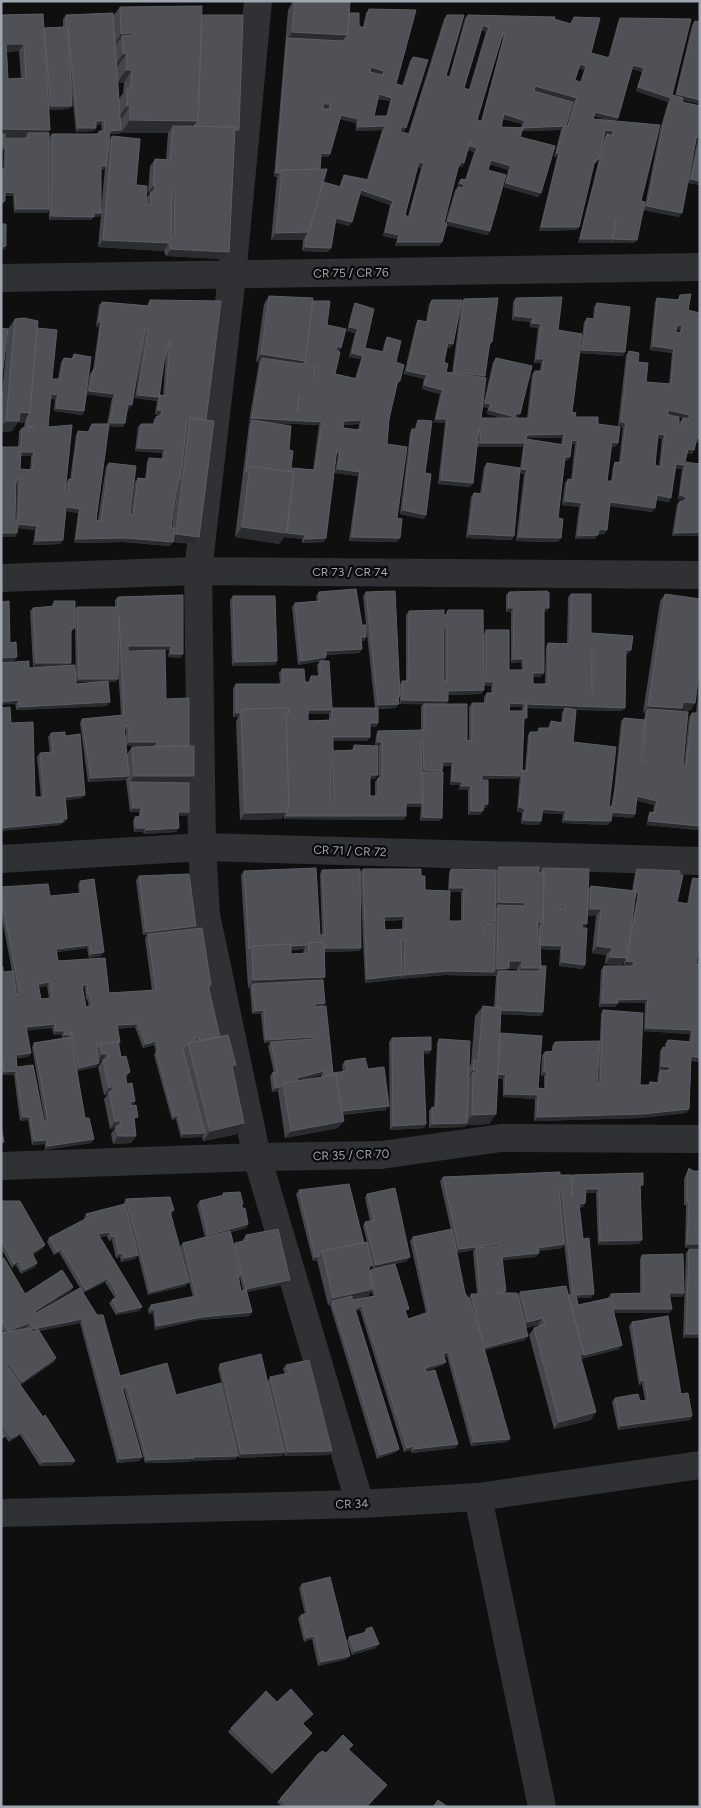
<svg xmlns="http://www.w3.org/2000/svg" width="701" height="1808" font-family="Figtree,sans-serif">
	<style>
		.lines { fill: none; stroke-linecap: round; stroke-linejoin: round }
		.minor { stroke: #303135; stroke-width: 28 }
		.wall { fill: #45464b; fill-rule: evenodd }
		.shaded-wall { fill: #2b2c2f }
		.building { fill: #4f5156; stroke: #5b5e64; fill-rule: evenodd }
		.labels { text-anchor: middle; stroke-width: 4.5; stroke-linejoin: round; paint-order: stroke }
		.street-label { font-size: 12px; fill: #a0a7b1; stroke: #0a0a0b }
	</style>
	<rect width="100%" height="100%" fill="#0f0f10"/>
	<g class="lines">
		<path class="minor" d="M258,1L232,276L198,571L202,847L206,915L257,1157L360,1504
			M1,278L700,267
			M1,578L198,571L700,575
			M1,859L202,847L700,861
			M1,1166L257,1157L381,1155L501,1138L700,1139
			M478,1497L542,1807
			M1,1513L360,1504L478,1497L700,1465"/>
	</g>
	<path class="wall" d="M293,1H329L349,13L359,26L363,27L366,13L369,9L396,84L402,86L410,61L413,57L404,132L400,131V132L408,134L444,19L447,15L446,76L449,77L465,18L468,15L554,19L570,24L574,17L591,53L608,58L618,22L620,18L672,95L675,96L692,25L695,21L700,22V104L682,100V102L700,106V185L688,183L698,138H697L679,217L644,210L660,130L668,102L636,91L642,72L632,69L618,118L616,121L641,201L634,243H610V241L609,243H578L599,159L596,163H594L579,227L576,230L539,231L557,157H554L561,130L522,131L520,137L541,193L538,197L504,187L508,170L490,164L488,170L490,231L487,235L447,225L439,246H395L397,239L383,236L390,205L360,194L349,226L335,222L331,248L328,252L302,251L303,240H271L277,177H274L288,10ZM481,30L486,31L469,89L464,88ZM502,37L503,38L481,121L477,120ZM579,68L584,70L580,82L575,80ZM370,71L382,74V75L370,72ZM534,90L574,101L567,126H565ZM378,99L390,101L386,116H374ZM594,116L608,120L593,119ZM340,119L356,123V131L382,130L367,179L344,175L342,179L339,187L323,182L320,169L321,157H328ZM503,119L522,124L521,127H501ZM605,134H607L604,138L599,157ZM468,150L474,152L465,180L461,179L458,183V187L455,190L445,224L444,223L458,168L459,166L462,167ZM418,167L421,168L408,216L405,215Z
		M120,7L202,15L239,130L236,134H235L229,252L224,259L166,256L164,251L98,247L101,214L98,217H93L91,220H49V210L47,213H14L13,196H5V201L2,205L4,151H1V15L44,29L63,27V19L66,15L113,16ZM19,51L21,78L8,79L7,52ZM118,83H124L123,93L119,99ZM71,85L76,132L94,131L96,128V125L101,124L102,131H99L97,134H52L49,138L48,133L49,110L69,109ZM121,131V133H168L166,160L155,159L150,166L148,193H150L146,199L136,185L112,136L109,140L110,134H119ZM5,137H25V138H5ZM105,168L101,211V170H103Z
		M680,295L688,310L696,442L694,450L692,454L687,453L685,462L700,536H672L677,504L680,501H683L684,500L678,499L682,469L676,468L669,502L656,500L655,508L652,512L610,506L607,530L604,534H598L595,539H575L579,507L562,505L565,483L568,479L571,480L575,444H572L567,461H565L558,518V542L516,541L524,474L520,473L512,540L466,538L471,497L474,493L480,494L484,467L487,463L520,468L523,447H477L479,437L478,436L473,483L470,487L438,484L445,423L434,422L440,394L422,389L424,379L404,374L416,324L418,320L426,322L429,304L432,300L461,303L464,299L492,342L489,346L485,376L484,377L483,406L493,362L496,358L517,418H527L532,374L535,371H540L541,363H534L538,328L530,327V322L512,320L513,302L516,298L558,330L572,412L575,417L598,424L618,443L615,447L611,446L607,481H611L613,466L615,462H619L623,427L618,426L626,355L629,351L638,362L646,382L669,384L672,353L650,350L655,302L657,298L677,300ZM461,306L452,373L446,372L444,362L447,347L450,348L453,344ZM676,329L680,330L679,333L676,332ZM483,407L488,408L487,414L502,418H481ZM668,414L684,418H683L680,422L679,425ZM526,438H562L561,444L526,439ZM658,438L662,439L659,466L655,465Z
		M269,296L313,301L327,325L339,351L335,374L355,378L361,359L349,357L355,333L347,331L353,307L355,303L365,348L382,352L385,341L387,337L396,362L400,381L397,385L389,419L387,444L397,518V542L349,541L358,476L335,473L338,454L336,453L326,538L323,542L302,543V539L284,537L279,544L235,537L249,424L250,422H249L259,362H256L264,304ZM274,423L319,425L313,470L291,468L289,450ZM359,424L358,430L343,428V425Z
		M150,300L206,420L199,537L194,544L173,542L170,546L123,542L74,543L78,513L66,511L63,540L60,544L33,545L35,530L18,528L15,537H1V448L2,447H18L19,431L22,428H24L25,419L23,423L18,422L12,431L1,432V404L8,329L15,319L37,328L52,379H58L61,362L64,358L71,359L74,354L87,392L90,374L93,370L99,327L96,326L99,305L102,302L148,306V303ZM144,333L135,398L157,401L155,414L159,415V416H157L154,419L153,424H141L138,427L135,451L162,453V459L149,458L147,462L145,479L138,478L135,482L131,515L109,463L106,466L98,520H96L109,426L123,427L125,423L128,408L129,409ZM166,353L163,396L160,395L164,362ZM87,394L112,398L107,424H92L89,428L88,432L78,431L76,435L70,480L69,479L66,483L48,427L50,399H55L54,411L82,415L84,411ZM21,456H31L30,470L20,469ZM16,483H17L16,520H15ZM178,483L172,528H171Z
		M597,303L623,356L580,353L584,322L587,318L593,319L594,307Z
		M418,420L426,515L424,519L400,514L410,433L412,429H415L416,424Z
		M319,592L362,625L366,637L364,641H361L362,649L359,653L326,655L324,661L332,708H375L363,596L366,592L400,684L402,681H406V615L409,611L445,615L448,610L484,690L481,694L448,695V701L446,704L467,740H469V707L472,703H484V697L487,693H491V686H484V634L486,630L509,670H522L521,662L511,663V612H506V595L509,592L546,612H544L541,677H533V684H545L546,647L548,643H567L568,597L571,594L591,633L628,654H626L622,711L576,710L573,742L609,806H611L614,790L621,721L624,718L644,720L645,713H643L660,601L665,594L695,703L690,711L681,710L679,712L683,766H684L689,717L692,713H696L700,671V828L698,830L647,825L648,816L650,812H653L654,805L637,800L635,814L633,818L611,816L608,825L562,823L563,814L542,813L539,825L521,824L522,813L517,811L520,774L523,770H525L528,735L530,732H537L539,728H548L549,725L551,721L561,723L562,712L564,709L527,708L524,722L522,771L520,775L517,779H482L488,804L486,808H483L480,815H468V790H458L461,785H450L451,766H443L442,772V818L439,821H420L421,805L420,807H406L404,820L284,819V815L281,819L240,820L236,722L238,717H233V688L236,684H280L279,673L282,669L305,682H309V680L311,676H318L317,665L320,661L298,665L292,607L295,603L317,601L316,596ZM444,629H445V680H444ZM400,697V704H423L421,707V730L378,731L376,735L375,746L354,745L352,750L333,751V741H367L370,737V727H376L378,723V709L396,708L398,699ZM510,707H522V711H509ZM308,714H329V720L308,721ZM378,746H379V778H378L375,782V796H370V779H375Z
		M183,595L181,658L168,657L169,650H128V651L166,699L189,746L194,776L189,783L186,816H178L176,832L144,834L143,832H134L133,821L135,817H139V812H130L126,780L88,782L80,723L82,719L121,715L118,665L116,682H108L107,706L16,710L10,643L13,662L29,668L44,667H33L30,611L33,608L52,606V605L54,601L75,610L77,607H115V600L118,597ZM75,628L76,682H96L76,684L70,665L71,631H72ZM125,730H126V744ZM126,746H154L132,747L127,754Z
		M233,596L277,661L275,665L232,666L230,600Z
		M11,723L35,797H41L37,757L40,753L50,752L48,737L51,733L65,736L82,798L66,800L67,819L64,823H62L60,825L1,831Z
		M499,867L539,873H540V872L543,868L588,890L591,886L632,891L635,873L637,869L677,902L687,904L691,882L693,878L696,964H697L700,948V1062L691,1061L689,1109L686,1113L641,1118L534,1121L535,1099L503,1097V1079L498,1078L496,1114L489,1124L466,1125L465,1127L429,1128V1111L432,1107H434L437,1043L439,1039L469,1067L471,1064L475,1016L483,1006L494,1007L496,976H491L444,975L401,979V976L400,979L365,983L360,872L363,869L421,876L425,890L448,891L449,873L451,869L496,870ZM450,892H461V921H449ZM635,896L637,897L632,924ZM587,916H596L592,953L606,955L605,964L622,965L624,962V965L630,966H604L601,970L599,1007H615L618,1003H645L644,1031L690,1034L689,1042L668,1040L665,1044V1047H663L660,1051L659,1070L667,1071L660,1070L658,1074L657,1083L650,1082L648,1085H640L603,1010L601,1014L598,1083L555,1042L552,1046V1051L545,1052L542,1055L541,1076H544V1088H538L500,1033L501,1014L541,1016L543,1012L540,949L560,950L559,966L582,969L585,965L582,927L584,928ZM402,920V930H385L384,921ZM508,969H517V971H506Z
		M322,870L361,948L359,951L324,952L323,980V1006L333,1073L343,1072L342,1065L345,1061L368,1069L386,1110L342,1115L338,1128L285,1138L278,1091L272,1092L270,1076L273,1072L274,1073L268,1046L270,1043H264L261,1014H252L250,988H248L241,875L244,871L320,935H322L320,874ZM304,949L303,953L291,954V950ZM321,1075V1077L297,1081Z
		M139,876L194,929L211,985L209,989L220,1037L232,1070L237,1134L203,1141L202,1137L181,1138L176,1119L172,1120L154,1055L156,1051L154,1045L143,1048L135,1027L118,1029L120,1042L119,1045L121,1057L130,1072L126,1077L127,1084L135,1101L132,1106L136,1136L131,1143L113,1144L111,1134L115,1128L110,1129L104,1099L108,1094L104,1095L98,1067L102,1061H99V1063L96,1067L77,1071L85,1118L94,1139L91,1143L45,1150V1144L32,1145L28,1120L20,1121L14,1075H2L1,968L3,972L12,971L1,913V887L50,896L79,893L78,885L80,881L101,956L89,958L87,948L57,952L58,961L109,993L152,991L145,938L147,935H143L136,880ZM47,986L49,998L41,999L39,987ZM83,989H85L86,999H87L89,1006L86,1007ZM52,1028L54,1035H62V1038L34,1043L32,1047L45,1121H44L17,1067L16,1058L28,1057L31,1053L26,1030Z
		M392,1038L431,1050L429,1054H423L426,1124L424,1128L390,1130L389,1042Z
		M689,1168L700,1248H685L686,1205H684V1179L687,1172Z
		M560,1175L571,1176L572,1175L641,1189L639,1244L598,1245L596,1193H586L585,1203L583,1207L579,1208L591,1298H576L578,1305L608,1298L611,1294L640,1293V1259L642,1255L684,1293L682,1297H670V1313H614L622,1345L619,1349L581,1359L591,1420L554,1429L529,1335L534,1328L539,1326L538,1325L526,1328L525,1340L485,1350L507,1442L471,1446L447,1356L444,1357L443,1365L426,1371L458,1444L455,1448L412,1453L411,1450L404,1452L360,1310L356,1311L399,1449L396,1452L377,1459L330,1305H328L317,1260L313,1261L296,1194L299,1190L364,1243L367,1242L363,1226L365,1222L370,1221L365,1198L367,1194L407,1261L395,1264L406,1313L408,1319L426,1313L410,1241L413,1237L451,1230L440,1181L443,1177ZM563,1234L570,1295L520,1292L517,1296L505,1293L502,1260L536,1257L539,1253V1251L562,1248L564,1244ZM474,1250L473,1252L477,1294H471L469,1298L465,1293L457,1253ZM372,1265L373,1269L369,1271V1270ZM372,1291L373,1296L352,1300L368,1296Z
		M223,1193L243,1204L242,1206L248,1224L246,1228L231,1232L234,1244L235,1243L244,1241L243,1239L246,1235L287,1284L247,1292L252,1312L249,1316L199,1320L155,1330L153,1313L149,1314L148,1309L151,1305L193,1297L180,1246L183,1243L205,1237L197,1205L200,1201L222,1196ZM240,1277L243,1290L241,1291L239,1278Z
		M126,1199L174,1210L171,1214L186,1286L148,1295L138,1255L135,1259L121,1262L120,1257L116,1258L112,1240L109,1241L107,1236L100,1237L142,1307L139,1311L116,1315L109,1303L112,1300L115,1298L105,1282L83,1293L120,1376L176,1395L236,1459L193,1461L192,1459L190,1462L145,1463L124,1389L123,1390L142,1457L139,1461L117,1463L80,1323L39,1331L54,1362L20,1385L75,1461L72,1465L40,1466L20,1435L9,1442L1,1431V1333L4,1332L1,1328V1259L25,1294L71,1291L36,1312V1313L80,1288L59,1252L54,1255L47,1242L49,1238L85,1219L84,1218L86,1214L124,1204V1202Z
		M1,1201L43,1248L33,1255L35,1267L21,1274L16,1265L12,1268L1,1248Z
		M689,1249L700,1338H683L686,1253Z
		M632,1322L681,1394L692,1416L690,1420L618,1430L612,1402L615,1398L640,1401L645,1400L642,1384L639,1385L629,1326Z
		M220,1364L268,1381L270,1377L285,1374L283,1369L286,1365L329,1455L285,1456L277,1420L284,1452L282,1456L239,1458L218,1368Z
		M302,1584L347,1659L318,1666L312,1639L304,1642L298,1618L301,1615L305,1614L299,1588Z
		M366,1629L376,1648L352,1655L347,1641L349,1637L363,1633Z
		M277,1702L313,1714L310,1718L303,1724L309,1737L272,1774L228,1732L231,1728Z
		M353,1745L349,1750L387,1785L367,1807H282L277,1802L326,1753Z"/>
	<path class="shaded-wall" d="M483,25L489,28L486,31L480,29Z
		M292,32L348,35L341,45L287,38L285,42Z
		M133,33L125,46L122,36L115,46H113L121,34Z
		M6,44H24L19,51L1,52Z
		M127,53L118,66H114L123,54Z
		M580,64L586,66L584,70L577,68Z
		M633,65L644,68L642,72L630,68Z
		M371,67L384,71L382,74L368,71Z
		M126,70H132L124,83H117Z
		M535,86L577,98L574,101L532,90Z
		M638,87L671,98L668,102L636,91Z
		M379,94L392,98L390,101L377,98Z
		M677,94L700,100V104L674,98Z
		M323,104H330L328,108H321Z
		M51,106H72L69,109L48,110Z
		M127,106H130L121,119L118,118Z
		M595,112L618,118L615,122L593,116Z
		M504,114L525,121L522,124L501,118Z
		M341,115L358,119L356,123L338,118Z
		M130,120L198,121L239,130L236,134L172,133L173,126L168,133H121Z
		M96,121H104L101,124L93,125Z
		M385,126L382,130L356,131L358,127Z
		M402,126L406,128L404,132L399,130Z
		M564,126L561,130L520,131L523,128Z
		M78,128H96L94,131L76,132Z
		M1,129L50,130L45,137L28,133L25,137H1Z
		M121,130L119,134H107L110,131Z
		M605,130L613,131L611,135L603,134Z
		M470,146L477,148L474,152L468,150Z
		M1,148H6L4,151H1Z
		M321,153L330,154L328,157H319Z
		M557,153L559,154L557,157H554Z
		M491,160L511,166L508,170L489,164Z
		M419,162L424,164L421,168L416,166Z
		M461,162L464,163L462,167L458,166Z
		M101,166H106L103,170H98Z
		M276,173H280L277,177H274Z
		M691,179L700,181V185L688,183Z
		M460,183L464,185L462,189L457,187Z
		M506,183L541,193L538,197L504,187Z
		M153,186H155L151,192L150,193H148Z
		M361,190L393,201L390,205L358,194Z
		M5,192L15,193L13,196H2Z
		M647,206L682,213L679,217L644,210Z
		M16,209H49L47,213H14Z
		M94,213H101L98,217H93L91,220H49L51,216Z
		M336,218L352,222L349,226L334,222Z
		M448,221L490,231L487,235L445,225Z
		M541,227H579L576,230L539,231Z
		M309,232L303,240H271L276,233Z
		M385,232L399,235L397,239L383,236Z
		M580,239H612L609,243H578Z
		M613,239L637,240L634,243H610Z
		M103,240L169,243L164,251L98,247Z
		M398,242H442L439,246H395Z
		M6,246L4,250H1V247Z
		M305,247L331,248L328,252L302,251Z
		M171,249L229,252L224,259L166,256Z
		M515,316L533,318L530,322L512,320Z
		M99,322L101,323L99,327L96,326Z
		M532,323L541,324L538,328L530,327Z
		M677,325L682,326L680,330L674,328Z
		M349,327L358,329L355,333L347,331Z
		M448,343L453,344L450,348L445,346Z
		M337,346L341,348L339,351L334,350Z
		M653,346L674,349L672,353L650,350Z
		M582,350L625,352L623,356L580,353Z
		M352,353L363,356L361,359L349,357Z
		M261,354L305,361L300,368L262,358L259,362H256Z
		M537,359H544L541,363H534Z
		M407,371L427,375L424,379L404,374Z
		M454,372L485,376L483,379L452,375Z
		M424,385L443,390L440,394L422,389Z
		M89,391L115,394L112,398L86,394Z
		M51,394L58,395L55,399L48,398Z
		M138,395L159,397L157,401L135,398Z
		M485,403L491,404L488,408L483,407Z
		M128,404L132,405L129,409L126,408Z
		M56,408L84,411L82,415L54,411Z
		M158,410L162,411L159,415L155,414Z
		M489,410L516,413L520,414L517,418L514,417L512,420L487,414Z
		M668,410L690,415L687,419L666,414Z
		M20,412L30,413L23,423L18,422L12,431L1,432V428L6,421Z
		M252,418L322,422L319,425L251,422L252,420L250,422H249Z
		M436,419H447L445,423L434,422Z
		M362,420L359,424L341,425L344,421Z
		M621,422L626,423L623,427L618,426Z
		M110,423H125L123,427L107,426Z
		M564,434L562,438H524L527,435Z
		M658,434L665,435L662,439L655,438Z
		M697,438H700V443L694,442Z
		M572,440L578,441L575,444H570Z
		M612,442L618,443L615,447L609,445Z
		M480,443H525L523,447H477Z
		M138,448L165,449L162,453L135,451Z
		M688,449L694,450L692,454L685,453Z
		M21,452H34L31,456H18Z
		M565,457H570L567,461L562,460Z
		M676,464L685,465L682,469L674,468Z
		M338,469L360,472L358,476L335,473Z
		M522,469L527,470L524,474L520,473Z
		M441,480L473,483L470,487L438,484Z
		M657,495L671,498L669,502L654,499Z
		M680,495L686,497L684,500L678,499Z
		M565,501L582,503L579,507L562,505Z
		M610,502L655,508L652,512L608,506Z
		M66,507L80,509L78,513L64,511Z
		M403,510L426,515L424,519L400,514Z
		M18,524L37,526L35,530L15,528Z
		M242,527L283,532L305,535L302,539L284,537L279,544L235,537Z
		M599,529L607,530L604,534L596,533Z
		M700,532V536H672L675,533Z
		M1,533H17L15,537H1Z
		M176,534L199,537L194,544L171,541Z
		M469,534L514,536L512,540L466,538Z
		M598,535L595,539H575L578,536Z
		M352,537L400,538L397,542L349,541Z
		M519,537L561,538L558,542L516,541Z
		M126,538L173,542L170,546L123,542L74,543L76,539Z
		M326,538L323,542L302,543L305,539Z
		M63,540L60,544L33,545L36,541Z
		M508,608H514L511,612H506Z
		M544,608H549L546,612H541Z
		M361,637H366L364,641H358Z
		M128,646H171L169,650H125Z
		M362,649L359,653L323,655L326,651Z
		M626,650H631L628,654H624Z
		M171,654H183L181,658L168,657Z
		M17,657L12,664L1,665V658Z
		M326,657L324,661L298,665L301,661Z
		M513,659H524L521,662L511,663Z
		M277,661L275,665L232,666L235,662Z
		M36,663H71L69,667H33Z
		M533,673H544L541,677H530Z
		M79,679H118L116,682H76Z
		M486,682H494L491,686H484Z
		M484,690L481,694L445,695L448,691Z
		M19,700L16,704L1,705V702Z
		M402,700L448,701L445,705L400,704Z
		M110,702L107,706L16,710L19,707Z
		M683,702L695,703L690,711L681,710L677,715L647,709L645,713H643L648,706Z
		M510,703L525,704L522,707H507Z
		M399,704L396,708L376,709L378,705Z
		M527,704L625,708L622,711L525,708Z
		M308,710H332L329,714H305Z
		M236,713H241L238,717H233Z
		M370,723H378L376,727H367Z
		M333,737H370L367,741H330Z
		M129,742H157L154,746H126Z
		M378,742H382L379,746H375Z
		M443,762H453L451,766L440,765Z
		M424,770L442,771L440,775L423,772L422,774H421Z
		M370,775H378L375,779H367Z
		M482,775L520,776L517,779H479Z
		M129,776L126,780L88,782L91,778Z
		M134,776H194L187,787L130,782Z
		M452,781L463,782L461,785H450Z
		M460,786H471L468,790H458Z
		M85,795L82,798L63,801L65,797Z
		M637,796L657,801L654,805L634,800Z
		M406,803H422L420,807H403Z
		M484,804H488L486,808H481Z
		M289,806L287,812L281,819L240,820L245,813Z
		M519,807L525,809L522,813L517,811Z
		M133,808H141L139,812H130Z
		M543,809L566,811L563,814L540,813Z
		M471,811H483L480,815H468Z
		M178,812H189L186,816H175Z
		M612,812L635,814L633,818L609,816Z
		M287,816H406L404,820L284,819Z
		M423,817L442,818L439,821H420Z
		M63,819H67L64,823H62L60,825L1,831V828Z
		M523,820L541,821L539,825L521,824Z
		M565,820L611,821L608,825L562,823Z
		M649,821L700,826V828L698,830L647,825Z
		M136,828H146L143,832H134Z
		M179,828L176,832L144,834L146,830Z
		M450,888H464L461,892H447Z
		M634,891L639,893L637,897L631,895Z
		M498,902L525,903L519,910L498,905L495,910H493Z
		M590,909H601L596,916H584Z
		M405,916L402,920L381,921L384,917Z
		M483,922H495L493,926L485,923L483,926H480Z
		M538,922H543L538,929Z
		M582,923L587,924L584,928L580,927Z
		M196,926L193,930L143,935L146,932Z
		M90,945L87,948L54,952L56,949Z
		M306,945L304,949L252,953V949Z
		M539,945L562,946L560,950L537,949Z
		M597,946L612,948L606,955L592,953Z
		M326,948H361L359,951L323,952Z
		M104,952L101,956L89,958L91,954Z
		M610,957L627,958L622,965L605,964Z
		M509,961H522L517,969H508L504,975L491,976L444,975L401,979L404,975L447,971L494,972L497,969Z
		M626,961L634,962L631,966L624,965Z
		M562,962L585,965L582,969L559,966Z
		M522,968H541L536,975H517Z
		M402,975L400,979L365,983L367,979Z
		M325,977L320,984H252L250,988H248L253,980Z
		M50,982L47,986L35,987L38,984Z
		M82,985H87L85,989H80Z
		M648,999L645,1003H616H618L615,1007H599L602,1003L617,1000Z
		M325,1003L323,1007L312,1008L315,1004Z
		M264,1010L261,1014H252L255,1011Z
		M497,1010L543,1012L541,1016L494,1014Z
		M55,1024L52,1028L23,1031L26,1027Z
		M138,1024L135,1027L115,1029L117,1025Z
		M646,1028L692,1030L690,1034L644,1031Z
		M56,1031H64L62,1035H54Z
		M65,1035H71L68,1039H62Z
		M313,1037L310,1040L264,1043L266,1040Z
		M156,1041L154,1045L143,1048L146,1044Z
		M423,1050H431L429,1054H420Z
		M31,1053L28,1057L13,1058L16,1055Z
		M102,1054H107L102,1061L97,1062Z
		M691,1056L700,1058V1062L689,1060Z
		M99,1063L96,1067L77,1071L79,1068Z
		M661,1066L670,1067L667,1071L659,1070Z
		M473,1070H477L473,1076V1072L467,1080H466Z
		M16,1071L14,1075H2L4,1072Z
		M324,1071L321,1075L294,1082L297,1078Z
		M544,1072H547L544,1076H541Z
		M494,1074L506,1075L503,1079L491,1078Z
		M113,1086L108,1093L104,1095L109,1088Z
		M280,1087L278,1091L272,1092L275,1088Z
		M505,1094L538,1095L535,1099L503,1097Z
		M135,1101L130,1108V1102Z
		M389,1106L386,1110L336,1115L339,1112Z
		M689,1109L686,1113L641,1118L534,1121L537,1117Z
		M496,1114L489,1124L466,1125L465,1127L429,1128L432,1124L466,1123L472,1115Z
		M178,1115L176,1119L172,1120L174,1117Z
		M23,1117H30L28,1120L20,1121Z
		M120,1120L115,1128L110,1129L115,1122Z
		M344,1121L338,1128L285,1138L291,1131Z
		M244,1123L237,1134L203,1141L210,1131Z
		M426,1124L424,1128L390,1130L393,1126Z
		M205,1133L202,1137L181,1138L183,1134Z
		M118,1136H136L131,1143L113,1144Z
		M94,1139L91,1143L45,1150L48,1146Z
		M47,1140L45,1144L32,1145L34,1141Z
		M586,1189H599L596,1193H583Z
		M585,1203L583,1207L576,1208L579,1204Z
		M248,1224L246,1228L205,1239L208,1235Z
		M110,1232L107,1236L96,1238L98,1234Z
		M115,1236L112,1240L109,1241L112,1237Z
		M642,1240L639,1244L598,1245L600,1241Z
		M500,1244L497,1248H476L474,1250L456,1253L459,1249Z
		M564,1244L562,1248L535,1251L538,1248Z
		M687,1244H700V1248H685Z
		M45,1245L43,1248L30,1257L32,1253Z
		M123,1253L120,1257L116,1258L119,1254Z
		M539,1253L536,1257L499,1260L502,1257Z
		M138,1255L135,1259L121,1262L124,1258Z
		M315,1257H319L317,1261H313Z
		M410,1257L407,1261L373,1269L376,1265Z
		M19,1261L16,1265L12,1268L14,1264Z
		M37,1263L35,1267L21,1274L23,1270Z
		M108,1278L105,1282L83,1293L86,1290Z
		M290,1280L287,1284L243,1293L246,1289Z
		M189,1282L186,1286L148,1295L151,1292Z
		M73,1287L71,1291L33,1314L35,1311Z
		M373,1289L368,1296L333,1304L332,1301L330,1305H328L333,1298Z
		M669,1293H684L682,1297H667Z
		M594,1294L591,1298H573L576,1295Z
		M362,1306L360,1310L352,1313L355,1309Z
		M142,1307L139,1311L116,1315L119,1312Z
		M615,1309H672L670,1313H613Z
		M152,1310H155L153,1313L149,1314Z
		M252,1312L249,1316L199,1320L155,1330L157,1326L202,1317Z
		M543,1318L538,1325L522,1329L528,1322Z
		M82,1319L80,1323L30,1333L33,1329Z
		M30,1323L27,1327L5,1335L8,1331Z
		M686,1334H700V1338H683Z
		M528,1336L525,1340L482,1351L484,1348Z
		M622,1345L619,1349L581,1359L579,1362L580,1355Z
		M449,1352L447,1356L441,1358L443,1354Z
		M56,1358L54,1362L20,1386L22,1382Z
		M446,1362L443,1365L422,1372L425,1368Z
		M641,1381H645L642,1384L639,1385Z
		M596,1412L591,1420L554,1429L559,1422Z
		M692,1416L690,1420L618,1430L620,1426Z
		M22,1432L20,1435L9,1442L12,1438Z
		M510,1439L507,1442L471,1446L474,1442Z
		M458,1444L455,1448L412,1453L414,1449Z
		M414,1446L411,1450L404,1452L407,1448Z
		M399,1449L396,1452L377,1459L380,1455Z
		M332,1451L329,1455L285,1456L288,1452Z
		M284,1452L282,1456L239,1458L241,1454Z
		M238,1456L236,1459L193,1461L195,1457Z
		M142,1457L139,1461L117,1463L120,1459Z
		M193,1458L190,1462L145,1463L147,1460Z
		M75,1461L72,1465L40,1466L43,1462Z
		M315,1636L312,1639L304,1642L306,1638Z
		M379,1644L376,1648L352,1655L355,1651Z
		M350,1656L347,1659L318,1666L321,1662Z
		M313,1714L310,1718L300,1727L302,1723Z
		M312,1733L309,1737L272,1774L275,1770Z
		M387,1785L384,1789L367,1807H366Z"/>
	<path class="building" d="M295,1H329L350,2L348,35L292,32Z
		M202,6L198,121L130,120V106H127V88H131L132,70H126L127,53L123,54L122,36L134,35L133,33L121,34L120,7Z
		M369,9L416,10L396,84L404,86L413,57L428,60L406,128L402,126L400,132L410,134L447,15H464L446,76L450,77L468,15L555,17L554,19L571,24L574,17L600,18L591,53L610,58L620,18L691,19L672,95L683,98L682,102L700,106V134H697L682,213L647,206L663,126L671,98L638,87L644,68L633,65L618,118L595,112L593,119L660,125L641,201L645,202L637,240L613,239L616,220L612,239H580L607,134L613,136V131L605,130L599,159L595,160L579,227H541L559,154L557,153L558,147L564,126H568L577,98L535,86L534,91L573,102L566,126L523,128L520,137L555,146L541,193L506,183L511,166L491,160L488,170L506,175L490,231L448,221L458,187L463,188L464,185L460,183L461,179L466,180L477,148L470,146V141L464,163L461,162L458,168L444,223L447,224L442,242H398L399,235L385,232L393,201L361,190L352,222L336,218L331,248L305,247L306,236L309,232L323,182L341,187L344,175L368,180L385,126L358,127V119L341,115L330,154L321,153L320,169L282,170L280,173H276L287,38L343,41L348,35L349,13H359V26L364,28ZM483,25L489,28L470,90L464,88ZM503,33L505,34L482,121L477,120ZM580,64L586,66L582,83L575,80ZM371,67L384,71L383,75L370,72ZM379,94L392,98L388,116H374ZM323,104H330V110L323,109ZM504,114L525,121L523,128L501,127ZM419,162L424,164L409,217L405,215Z
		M113,13L121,130L110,131L106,166H101V213H94V217L51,216L52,134H99V131H105L104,121H96V128H78L68,28L72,106H51L44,28L66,27V15Z
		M43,14L50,130L1,129V15ZM6,44H24L26,78L8,79Z
		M202,15H243L239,130H235V127L194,126L198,121Z
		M695,21L700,22V100L677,94Z
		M173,126L235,127L229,252L171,249L169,243L103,240L112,136L140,139L136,185L147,186L146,204L151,205V192H155V186H153L155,159L170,160ZM172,192H175L174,238H171Z
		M28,133H49V209H16L15,193L5,192V201H1V169H6V148H1V134H5V138H28Z
		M700,138V181L691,179Z
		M327,169L309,232L276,233L282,170Z
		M1,224H6V246L1,247Z
		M691,294L688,310L700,313V438H697L694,450L688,449L685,462L700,464V532L675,533L680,501H685L686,497L680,495L685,465L676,464L671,498L657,495L655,508L610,502L607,530L599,529L598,535L578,536L582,503L565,501L568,479L573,480L578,441L572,440L570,457H565L558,518L563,519L561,538L519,537L527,470L522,469L525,443H480L481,434L479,428L473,483L441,480L447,419H436L443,390L424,385L427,375L407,371L418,320L427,322L432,300H462L453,344L448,343L444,362L448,364L446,372L486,378L481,418H529L535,371H542L544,359H537L541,324L532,323L533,318L515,316L516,298L562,297L558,330L582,334L572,412L576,413L575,417H598V424L620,427L618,443L612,442L607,481H613L615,462L621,463L626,423L621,422L629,351L639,353L638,362L648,363L646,382L671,384L674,349L653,346L657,298L679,300L680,295ZM677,325L682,326L681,333L676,332ZM668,410L690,415L689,419L683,418L681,425H679V417L668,415ZM564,434V445L526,439L527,435ZM658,434L665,435L661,467L655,465Z
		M269,296L313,298L305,361L261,354Z
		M498,298L492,342L490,341L485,376L454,372L464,299Z
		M150,300L221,301L206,420L190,418L187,421L180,479H178L171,528H175L173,542L126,538L76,539L80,509L66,507L63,540L36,541L37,526L18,524L17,533H1L2,447H21L22,428L35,427L27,426L28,416L30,413L37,328L57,330L52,379H60L64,358L73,359L74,354L91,357L84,411L56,408L58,395L51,394L48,427L72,425L65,493L68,494L69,479L72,480L78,431L90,432L92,424H109L96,520L101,521L109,463L136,466L130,515H133L138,478L147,479L149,458L164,459L165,449L138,448L141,424H155L157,416H161L162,411L158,410V408L160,395L166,396L170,339L164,362L159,397L138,395L148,329H145L132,405L128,404L125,423H110L115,394L89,391L93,370H95L101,323L99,322L102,302L150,306ZM21,452H34L32,470L20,469ZM20,479L18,521L15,520L16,480Z
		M313,301H330L327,325L346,329L341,348L337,346L336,350L340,352L335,374L357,379L363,356L352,353L358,329L349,327L355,303L374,309L365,348L384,352L387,337L401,341L396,362L404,365L400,381L398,380L389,419L387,444L407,447L397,518L402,519L400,538L352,537L360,472L338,469L340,450L337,449L326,538L305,539V535L287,533L294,472L250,466L246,472L252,420L291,426L289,450L293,451L291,468L315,470L322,422L252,418L262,358L303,364L305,361ZM316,366H319L316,380H314ZM299,396L298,413H297ZM362,420L360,430L343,428L344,421Z
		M597,303L630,307L625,352L582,350L587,318L595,319Z
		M24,318L38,321L30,413L20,412L19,421H6L15,319Z
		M1,328L8,329L1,383Z
		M496,358L532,366L520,414L516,413L515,417L489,410L491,404L485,403Z
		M190,418L214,421L199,537L176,534Z
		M418,420L432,421L425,473L431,474L426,515L403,510L412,429H417Z
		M487,463L520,468L514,536L469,534L474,493L483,494Z
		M250,466L294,472L286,533L242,527Z
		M356,589L362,625H366V637H361L362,649L326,651V657L301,661L295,603L320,601L319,592Z
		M395,591L400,696H398L399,704L378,705L366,592Z
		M547,591L549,593V608H544V673H533V684H548V643L570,644L571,594H591V633L633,636L631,650H626L625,708L527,704V718H524L522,771H520V776L482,775V780H488V804H484L483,811H471V786H460L463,782L452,781L453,762H443L442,771L424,770L423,741L421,740L422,803H406V816H287V809L289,806L286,716L289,713L288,708L243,709L241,713H236V684H283L282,669H304L305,682H311V676H320V661H329L332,708H378V723H370V737H333V751L354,750V745L378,746V775H370V796H378V778H382V742H378V731L424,730V704H467V740L472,741V703H486L487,693H494V682H486V630H509V670H525L524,659H513L514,608H508L509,592ZM591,649H593V693H592ZM510,703L525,704V711H509ZM308,710H332V720L308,721ZM331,760H333L334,800H331Z
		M665,594L700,599V667L695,703L683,702L682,708L648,706Z
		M183,595V654H171V646H128V651L165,650L166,699L189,698V746L156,747L157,742H129V726H124L129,776L91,778L82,719L124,715L119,615L118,679H79L77,607H118V597Z
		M233,596H275L277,661L235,662Z
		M9,601L10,643L16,642L17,657L1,658V602Z
		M54,601H75V628L71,627V663H36L33,608L55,606Z
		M444,610V615H447L448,610H483L484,690L448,691V701L402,700V681H408L409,611ZM444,625H447V681L444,680Z
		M29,661V668L75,665L76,684L108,681L110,702L19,707V700L1,702V663Z
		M10,707L11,723L33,722L35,797H44L40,753L53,752L51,733L65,732V736L80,734L85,795L65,797L67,819H63V822L1,828V708Z
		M288,708L289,713H286L289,806H287V812L245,813L241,714L243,709Z
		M565,708L576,710L573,742L616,747L609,806L613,807L616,786L624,718L645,720L641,761L643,762L647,709L688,712L683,766H686L692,713H700V826L649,821L650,812L655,813L657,801L637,796L635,814L612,812L611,821L565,820L566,811L543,809L541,821L523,820L525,809L519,807L523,770L527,771L530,732H539V728H551V721L563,723Z
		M194,746V776H134L132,747Z
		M423,772H443L442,818L423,817Z
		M130,782L189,783V812H178L179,828L146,830V828H136L135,817L141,816V808H133Z
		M499,867H539V873H544L543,922H538L537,937H540L541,968H522V961H509V968L497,969L498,905L525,906V903L498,902Z
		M316,868L320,935H325L322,870L360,869L361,948H326V944H324V942L308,943L306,945L291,946V944L252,946L249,949L244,871Z
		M543,868L589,869L587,924L582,923V928H587L585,965L562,962V946L540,945V925L543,922L544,873H542ZM560,904L565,905L564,909H560Z
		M363,869H421V876H425V890L450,891L449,921H463L464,888H450L451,869L496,870L495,922H483V933H485V923L495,924L494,972L447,971L404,975L405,940H401L402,975L367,979ZM405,916V929L385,930L384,917Z
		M637,869L680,871V875H683L677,902L689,904L693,878L700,879V943L696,964L698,965L700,958V1058L691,1056L689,1109L643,1114L537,1117L538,1095L505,1094L506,1075L498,1074L500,1033L542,1036L538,1088L546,1089L547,1072H544L545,1052L554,1051L555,1042L600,1041L597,1083H600L603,1010L643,1013L640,1085H650V1082L660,1083V1070L669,1071L670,1067L661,1066L663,1047L667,1048L668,1040L692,1042V1030L646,1028L648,999L617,1000L618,1003H602L604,966H633L634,962L626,961L639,893L634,891Z
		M189,874L196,926L146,932L139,876Z
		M94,879L104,952L91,954L90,945L56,949L58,961L105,958L109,993L156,990L148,934L202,928L211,985H208L220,1037L199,1041V1037L194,1038L195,1041L188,1043L183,1049L205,1133L183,1134L178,1115L174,1117L156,1051L159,1050L156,1041L146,1044L138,1024L117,1025L120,1042H118V1041L100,1044L99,1046L96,1047L99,1063L79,1068L71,1031V1035H65L64,1031H56L55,1024L26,1027L31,1053L16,1055L17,1067L33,1065L44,1121L48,1120L34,1043L71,1037L85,1118H89L94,1139L48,1146L47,1140L34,1141L30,1117H23L16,1071L4,1072L2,1056H1V968L3,967V972L13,971L16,995L20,994L1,895V887L48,884L50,896L82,893L80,881ZM50,982L52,998L41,999L38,984ZM82,985H87L88,995H90L92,1005L86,1007Z
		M591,886L636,891L627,958L610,957L612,948L597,946L601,909H590Z
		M324,942L325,977L253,980L252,946L291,944V954L309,953L308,943Z
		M541,966H546L543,1012L501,1010V1008H497L498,971H538L541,968Z
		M323,980L325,1003L315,1004V1007L326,1006L333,1073L347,1071L345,1061L365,1058L368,1069L384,1067L389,1106L342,1111L336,1075H333V1074L324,1076V1071L297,1078V1081L283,1083L280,1087L275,1088L273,1072L277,1073L271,1042L313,1039V1037L266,1040L264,1010L255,1011L252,984Z
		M483,1006L501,1008L496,1114L472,1115L473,1072H477V1070H473L474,1060L478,1061Z
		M228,1035L236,1065L232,1066L244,1123L210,1131L188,1043Z
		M431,1037V1050H423L426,1124L393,1126L392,1038Z
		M439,1039L470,1041L467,1123L432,1124V1107L436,1108Z
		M118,1041L121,1057L126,1056L130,1072L125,1073L127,1084L132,1083L135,1101L130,1102L131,1106L136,1105L138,1117L134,1118L136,1136H118L116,1126H121L120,1120L115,1122L109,1092L114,1091L113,1086L109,1088L103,1060L108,1059L107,1054H102L100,1044Z
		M336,1075L344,1121L291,1131L283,1083Z
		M1,1127L4,1142L1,1143Z
		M689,1168L693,1171H700V1244H687L689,1201L687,1202V1175Z
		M560,1172V1175H571L572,1197V1175L643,1173V1185L640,1186L642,1240L600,1241L599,1189H586L585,1203L579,1204L583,1239L589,1238L594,1294L576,1295L578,1305L610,1298L622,1345L584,1355V1354L568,1295H573L562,1191H559L564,1244L538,1248L539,1253L502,1257L506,1291L497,1293H517L528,1336L484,1348L510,1439L474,1442L449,1352L443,1354L446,1362L425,1368L426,1372L435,1370L458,1444L414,1449V1446L407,1448L362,1306L355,1309L399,1449L380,1455L332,1301L352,1296V1300L376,1296L370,1270L395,1264L409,1309L405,1310L408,1319L429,1312L413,1237L452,1229L465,1293L469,1299L483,1342L471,1294H480L476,1248L500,1246V1244L459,1249L443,1177Z
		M349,1184L364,1243L322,1251L319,1255V1257H315L299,1190Z
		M395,1188L410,1257L376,1265L365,1222L374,1220L367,1194Z
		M240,1192L243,1204H241L243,1209L245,1208L248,1224L208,1235L200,1201L224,1195L223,1193Z
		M170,1197L174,1210L170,1211L189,1282L151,1292L126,1199Z
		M1,1201H20L45,1245L32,1253L37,1263L23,1270L19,1261L14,1264L1,1239Z
		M125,1204L138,1255L124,1258L123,1253L119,1254L115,1236L112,1237L110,1232L98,1234L142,1307L119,1312L112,1300L118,1296L108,1278L86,1290L61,1248L57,1251L49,1238L89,1217L86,1214Z
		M278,1229L290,1280L246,1289L252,1312L202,1317L157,1326L155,1310H152L151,1305L196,1296L183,1243L230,1231L241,1275H238L241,1291L246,1289L235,1243L247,1240L246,1235Z
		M367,1242L372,1265L368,1266L373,1289L333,1298L322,1251Z
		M689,1249H700V1334H686Z
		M683,1254L684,1293H669L672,1309H615L611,1294L643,1293L642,1255Z
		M4,1258L25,1294L62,1270L73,1287L35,1311L36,1313L80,1288L97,1315H103L120,1376L167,1363L176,1395L221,1383L238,1456L195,1457V1455L193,1458L147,1460L127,1386L122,1387L142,1457L120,1459L82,1319L33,1329L30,1323L8,1331L1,1320V1259Z
		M566,1286L584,1354L580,1355L596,1412L559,1422L534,1328L545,1324L543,1318L528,1322L520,1292Z
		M668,1316L681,1394L688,1393L692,1416L620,1426L615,1398L638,1394L640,1401L648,1400L645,1381H641L632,1322Z
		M30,1328L33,1332L38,1329L56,1358L22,1382L9,1363L6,1365L43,1417L45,1415L75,1461L43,1462L22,1432L12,1438L1,1423V1333Z
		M261,1354L284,1452L241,1454L220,1364Z
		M309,1360L332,1451L288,1452L270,1377L289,1373L286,1365Z
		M1,1431L5,1436L1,1439Z
		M330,1577L350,1656L321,1662L315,1636L306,1638L301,1615L308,1613L302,1584Z
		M372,1627L379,1644L355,1651L349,1637L367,1632L366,1629Z
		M291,1689L313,1714L302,1723L312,1733L275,1770L231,1728L266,1691L277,1702Z
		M343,1735L353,1745L348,1749L387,1785L366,1807H289L280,1799L318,1754L322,1751L326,1753Z
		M438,1800L448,1807H433Z"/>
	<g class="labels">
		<g class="street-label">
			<text transform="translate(351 273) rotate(-1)" y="4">CR 75 / CR 76</text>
			<text x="350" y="576">CR 73 / CR 74</text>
			<text transform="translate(350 851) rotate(2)" y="4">CR 71 / CR 72</text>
			<text transform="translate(351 1155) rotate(-2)" y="4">CR 35 / CR 70</text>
			<text transform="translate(352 1504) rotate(-2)" y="4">CR 34</text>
		</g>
	</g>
	<rect width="701" height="1808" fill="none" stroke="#a0a7b1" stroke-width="5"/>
</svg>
